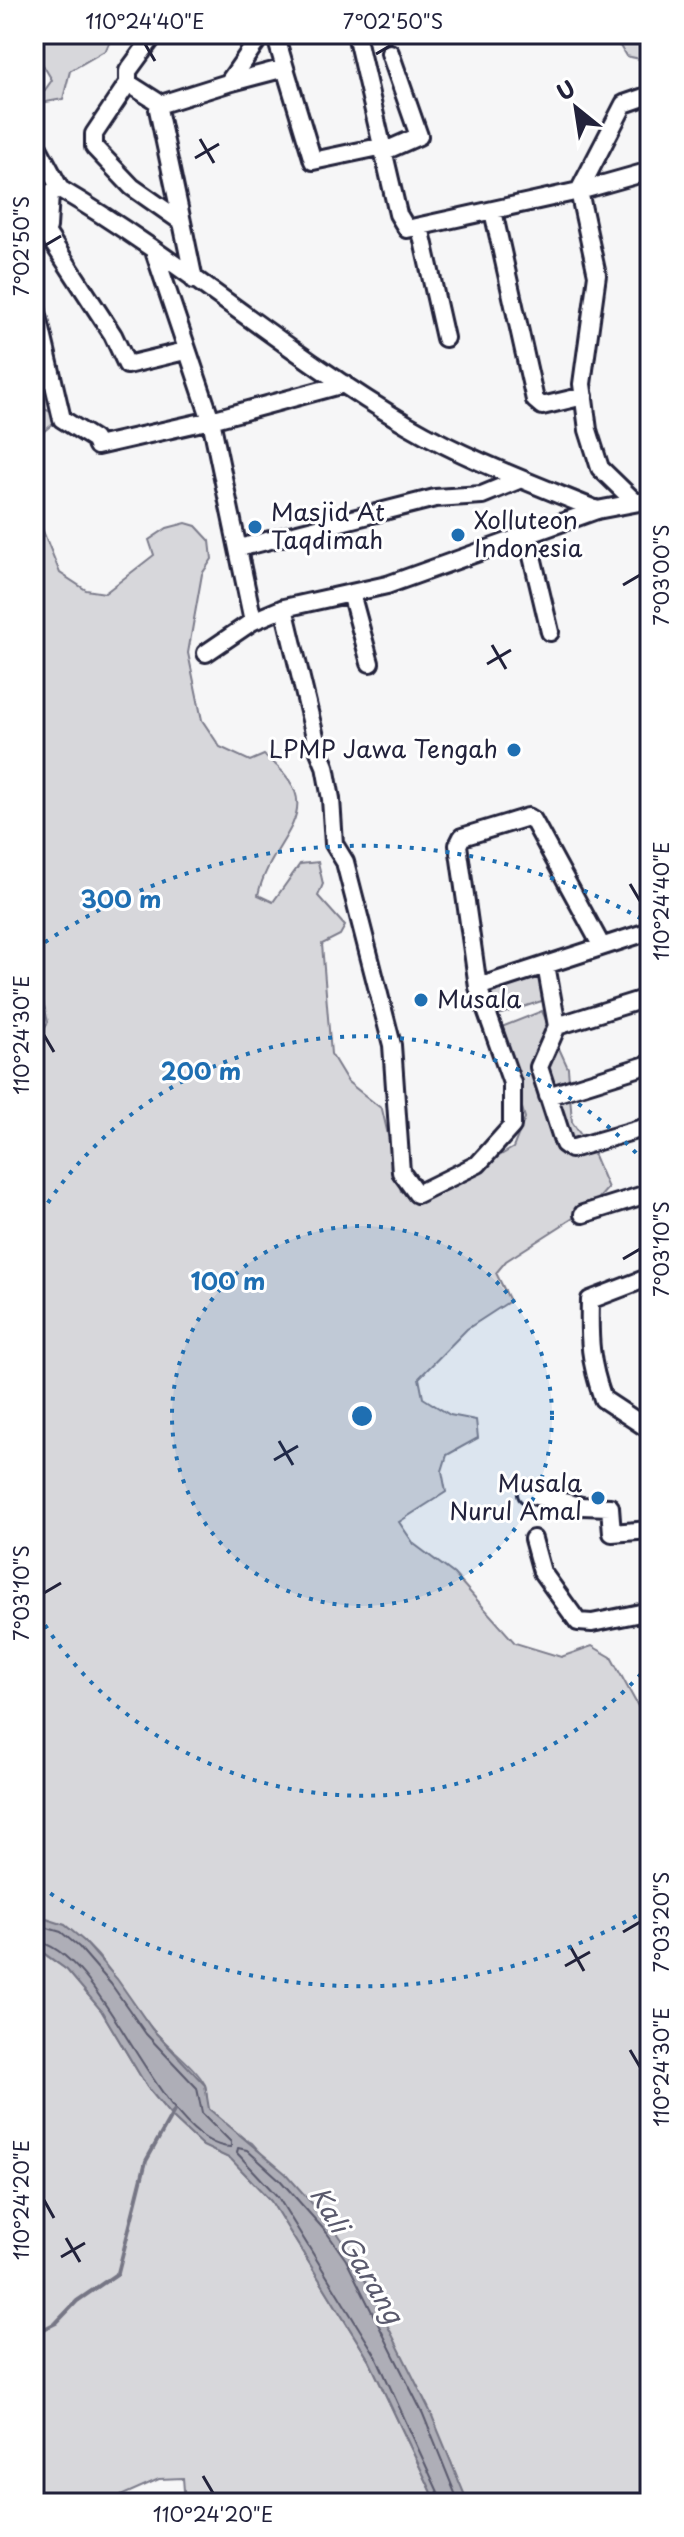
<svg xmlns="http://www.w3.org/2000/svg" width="684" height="2537" font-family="'Playpen Sans',sans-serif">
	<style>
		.green { fill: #d7d7db; stroke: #7c7c8b; stroke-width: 2 }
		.water { fill: #aeaeb7; stroke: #767685; stroke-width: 2 }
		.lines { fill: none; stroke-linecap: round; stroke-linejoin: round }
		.shore { stroke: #5a5a6d; stroke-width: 2 }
		.stream { stroke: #767685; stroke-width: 4 }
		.minor-casing { stroke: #22223b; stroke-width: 22 }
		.minor { stroke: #fff; stroke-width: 16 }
		.ticks { fill: none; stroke: #22223b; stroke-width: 3 }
		.ring { fill: none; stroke: #1f6fb2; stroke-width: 4; stroke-dasharray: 4 8 }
		.poi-dot { fill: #1f6fb2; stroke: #fff; stroke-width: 3 }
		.labels { text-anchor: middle; stroke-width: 6; stroke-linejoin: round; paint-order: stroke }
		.poi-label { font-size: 24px; fill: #22223b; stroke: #fff; text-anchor: start }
		.water-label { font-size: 26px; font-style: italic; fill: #5a5a6d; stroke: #fff }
		.centre { fill: #1f6fb2; stroke: #fff; stroke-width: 4 }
		.ring-label { font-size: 24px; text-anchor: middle; font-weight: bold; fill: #1f6fb2; stroke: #fff; stroke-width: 6; stroke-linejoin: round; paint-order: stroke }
		.neatline { fill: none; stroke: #22223b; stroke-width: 3 }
		.ticks-label { font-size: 20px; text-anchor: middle; fill: #22223b }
	</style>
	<rect width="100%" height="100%" fill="#f6f6f7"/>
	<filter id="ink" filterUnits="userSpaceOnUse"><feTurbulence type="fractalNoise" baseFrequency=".0125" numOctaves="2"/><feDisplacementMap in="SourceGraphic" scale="16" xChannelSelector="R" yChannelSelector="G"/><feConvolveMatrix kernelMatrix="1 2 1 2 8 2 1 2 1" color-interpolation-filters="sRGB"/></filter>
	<g filter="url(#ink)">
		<path class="green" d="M34,34H113L106,50L70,71L63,99L35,104L52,80L34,50Z
			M597,34H650V61L626,56L620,46Z
			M34,404L55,414L53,424L43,432L36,473L39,521L60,573L86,590L105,593L154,555L149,540L167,528L186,523L196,526L210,541L212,559L202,574L188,653L202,720L220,747L250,761L264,755C336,810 271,835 258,895L273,902L300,864L318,862L323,884L318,896L345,926L340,935L322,944L331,1054L348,1082L382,1109L401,1191C441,1197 479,1167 513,1148L525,1118L499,1028L542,1011L568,1068L572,1122L593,1153L608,1188L592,1206L506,1261L496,1273L510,1301L467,1329L419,1378L423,1398L450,1415L476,1420L478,1438L447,1455L442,1471L446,1492L399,1522L414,1544L454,1574L515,1643L561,1657L592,1646L611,1657L650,1728V2503H468L353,2256L252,2143C238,2137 216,2123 209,2109C205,2102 208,2092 205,2085C197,2068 167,2046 154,2031C110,1982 105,1938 34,1915V1138L39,1100L34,1044L48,1022L34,964Z
			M543,970L551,998L498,1015L489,988Z
			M34,1947L67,1970L101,2010L147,2087L173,2118L203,2146L231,2159L271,2201L369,2360L437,2503H185L183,2478L159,2479L105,2503H34Z"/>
		<path class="water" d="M34,1915L65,1925L84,1941L117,1979L152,2029L205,2085L209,2109L286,2174L334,2228L353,2256L430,2411L468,2503H437L369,2360L271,2201L231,2159L203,2146L173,2118L147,2087L101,2010L67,1970L34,1946Z"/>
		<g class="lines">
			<path class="shore" d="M34,1924L61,1932L79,1947L111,1984L146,2034L197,2088L202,2113L231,2142V2147C161,2147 104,1948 34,1941
				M443,2503L376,2356L278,2197L237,2153L238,2148L247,2150L280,2180L327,2233L346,2260L423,2414L459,2503"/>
			<path class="stream" d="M34,2334L56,2323L77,2301L118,2273L146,2161L174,2111"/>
			<defs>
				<path id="minor" d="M155,34L128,71V83L161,104L228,83
					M262,34L228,83L285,68L313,161L384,146
					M275,34L285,68
					M356,34L398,214L407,229L579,191L597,275L582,384L588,430L600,468L635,502
					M128,83L94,134V147L132,187L182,222L194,280
					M161,104L158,109L182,222
					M34,140L60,189C181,260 287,354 408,425C468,460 534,484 597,510
					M385,151L419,136L390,53
					M579,191L624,104L650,95
					M579,191L650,171
					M493,211L535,400L542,406L584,396
					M420,227L445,338
					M46,232L113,335L127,365L185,351
					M34,244L48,227L50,193L60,189
					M154,251L211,420L253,621
					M34,299L62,419L94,439L97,446L211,420L344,384
					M527,535L550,632
					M239,548L435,498L482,495L521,479
					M351,593L370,663
					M284,608L318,749L325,766L331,799L334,844L345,862L392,1045L401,1172L417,1194L478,1164L512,1126V1083L478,987L458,845L462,837L528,817L533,820L601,945
					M206,653L253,621L284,608L387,585L597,510L650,500
					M546,965L557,1026L539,1067L564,1144L571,1149L650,1126
					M478,987L650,931
					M557,1026L650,997
					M548,1096L650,1064
					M583,1214L650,1193
					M650,1277L590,1300C589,1341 590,1362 603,1399L650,1430
					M527,1494L582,1506L610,1507L612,1533L650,1530
					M533,1539L542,1572L578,1622L592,1623L650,1611"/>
			</defs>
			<use href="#minor" class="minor-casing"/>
			<use href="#minor" class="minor"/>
		</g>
	</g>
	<path class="ticks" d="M145,44L155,61M376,54L393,44M200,139L214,163M195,158L219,144M44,246L61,236M623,585L640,575M492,645L506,669M487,664L511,650M630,884L640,901M44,1035L54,1052M623,1259L640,1249M279,1441L293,1465M274,1460L298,1446M44,1593L61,1583M623,1932L640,1922M570,1946L584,1971M565,1966L590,1952M630,2050L640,2067M44,2200L54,2218M66,2238L80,2262M61,2257L85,2243M203,2476L213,2493"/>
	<circle cx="362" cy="1416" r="190" fill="#1f6fb2" fill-opacity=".12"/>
	<g class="ring">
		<circle cx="362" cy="1416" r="190"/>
		<path d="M649 1665A380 380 0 0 1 35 1609M35 1223A380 380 0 0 1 649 1167"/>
		<path d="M647 1910A570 570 0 0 1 35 1883M35 949A570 570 0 0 1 647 922"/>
	</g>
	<g class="poi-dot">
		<circle cx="255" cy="527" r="8"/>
		<circle cx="458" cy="535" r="8"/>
		<circle cx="514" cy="750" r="8"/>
		<circle cx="421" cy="1000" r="8"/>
		<circle cx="598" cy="1498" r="8"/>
	</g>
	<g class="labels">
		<g class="poi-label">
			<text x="271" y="521">Masjid At<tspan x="271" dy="28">Taqdimah</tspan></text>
			<text x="474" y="529">Xolluteon<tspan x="474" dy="28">Indonesia</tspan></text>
			<text x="498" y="758" text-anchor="end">LPMP Jawa Tengah</text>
			<text x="437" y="1008">Musala</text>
			<text x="582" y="1492" text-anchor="end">Musala<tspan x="582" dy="28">Nurul Amal</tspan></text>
		</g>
		<g class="water-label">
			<text transform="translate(356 2255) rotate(59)" y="9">Kali Garang</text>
		</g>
	</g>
	<circle cx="362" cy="1416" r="12" class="centre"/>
	<g class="ring-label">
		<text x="121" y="908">300 m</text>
		<text x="201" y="1080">200 m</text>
		<text x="228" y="1290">100 m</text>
	</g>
	<rect width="684" height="2537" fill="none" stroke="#fff" stroke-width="88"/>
	<g transform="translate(576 108) rotate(330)" stroke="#ffffff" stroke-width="6" paint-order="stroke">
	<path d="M0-6L14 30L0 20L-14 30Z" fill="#22223b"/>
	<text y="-12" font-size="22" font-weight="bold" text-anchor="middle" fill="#22223b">U</text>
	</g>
	<rect x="44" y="44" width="596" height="2449" class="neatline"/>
	<g class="ticks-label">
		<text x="145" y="29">110°24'40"E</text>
		<text x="393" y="29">7°02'50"S</text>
		<text transform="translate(22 246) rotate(-90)" y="7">7°02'50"S</text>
		<text transform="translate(662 575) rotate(-90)" y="7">7°03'00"S</text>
		<text transform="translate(662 901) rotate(-90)" y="7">110°24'40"E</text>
		<text transform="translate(22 1035) rotate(-90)" y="7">110°24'30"E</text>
		<text transform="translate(662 1249) rotate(-90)" y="7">7°03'10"S</text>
		<text transform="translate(22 1593) rotate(-90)" y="7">7°03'10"S</text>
		<text transform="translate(662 1922) rotate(-90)" y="7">7°03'20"S</text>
		<text transform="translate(662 2067) rotate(-90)" y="7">110°24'30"E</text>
		<text transform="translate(22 2200) rotate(-90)" y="7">110°24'20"E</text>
		<text x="213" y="2522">110°24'20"E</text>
	</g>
</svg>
